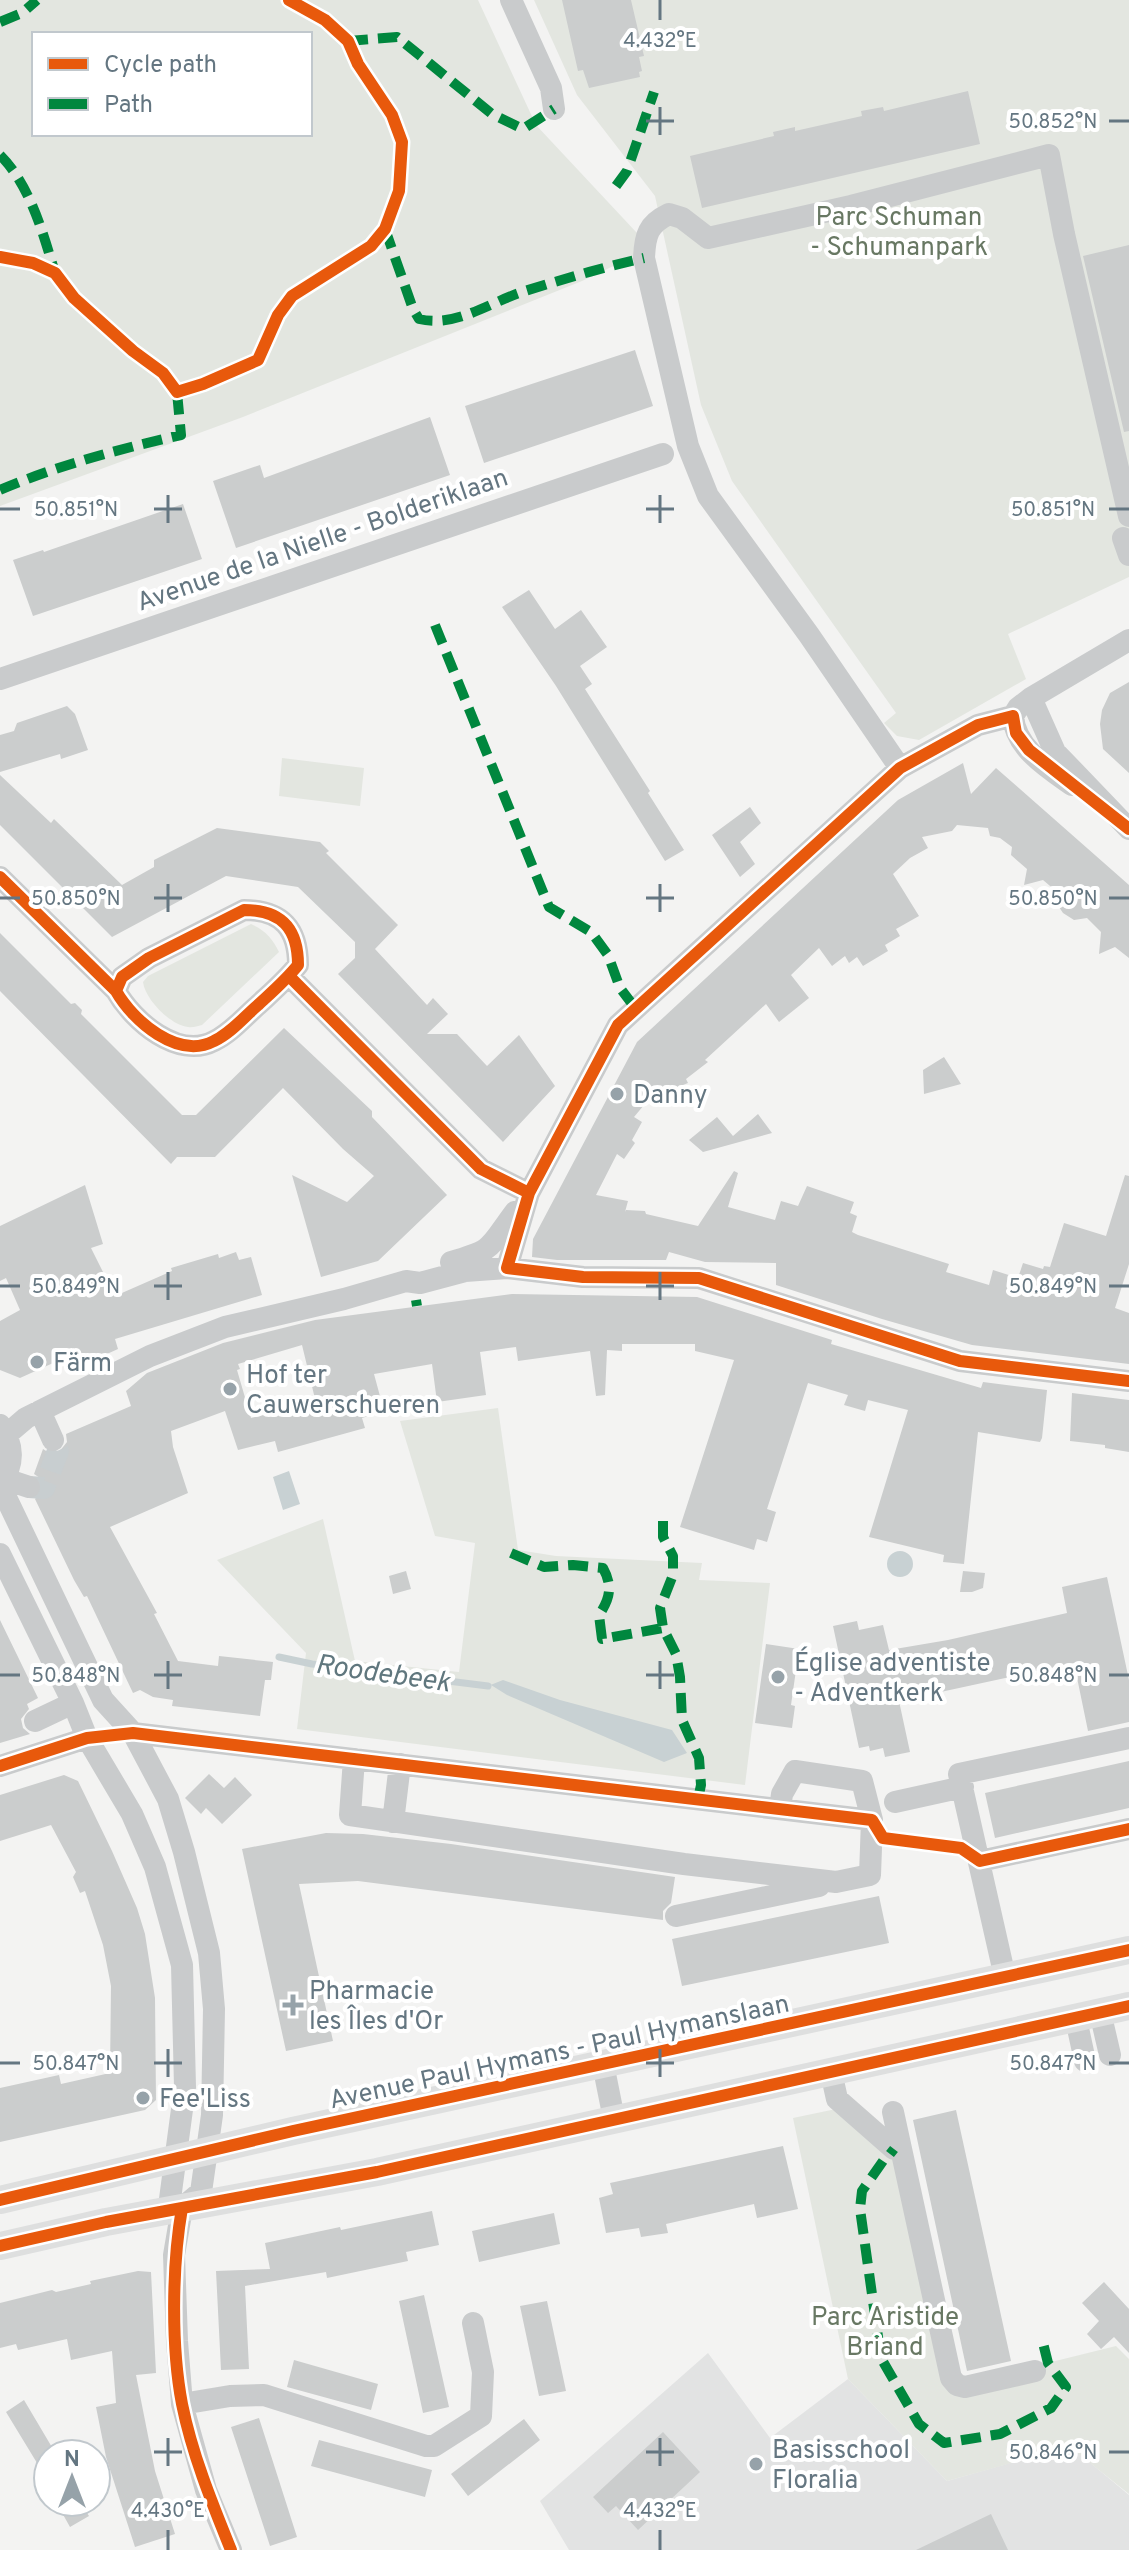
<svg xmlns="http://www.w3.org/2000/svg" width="1129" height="2550" font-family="Overpass,sans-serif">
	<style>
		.built { fill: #e2e3e3 }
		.green { fill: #e3e6e0; fill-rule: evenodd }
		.water { fill: #c8d1d3 }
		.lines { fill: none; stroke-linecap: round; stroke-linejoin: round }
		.stream { stroke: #c8d1d3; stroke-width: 7 }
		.building { fill: #cbcdcd; fill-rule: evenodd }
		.minor-tunnel { stroke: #c8ced0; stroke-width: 22; stroke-dasharray: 22 11; stroke-linecap: butt }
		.minor { stroke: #c9cbcc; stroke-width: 22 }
		.major { stroke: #dedfdf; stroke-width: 28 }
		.quiet { stroke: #00873e; stroke-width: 10; stroke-dasharray: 20 10; stroke-linecap: butt }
		.cycleway-casing { stroke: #fff; stroke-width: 17 }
		.cycleway { stroke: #e8590c; stroke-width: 12 }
		.ticks { fill: none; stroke: #647681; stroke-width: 3 }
		.poi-dot { fill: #96a2a9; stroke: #fff; stroke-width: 3 }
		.labels { text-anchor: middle; stroke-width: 8; stroke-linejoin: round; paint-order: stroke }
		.park-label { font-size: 26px; fill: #687863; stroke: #fff }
		.street-label { font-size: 26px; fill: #647681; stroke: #fff }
		.poi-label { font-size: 26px; fill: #647681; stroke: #fff; text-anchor: start }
		.water-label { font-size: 28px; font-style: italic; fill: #60777e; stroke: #fff }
		.ticks-label { font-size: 20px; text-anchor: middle; fill: #647681; stroke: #fff; stroke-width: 8; stroke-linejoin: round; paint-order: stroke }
	</style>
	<rect width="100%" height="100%" fill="#f3f3f2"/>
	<path class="built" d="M708,2353L770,2438L848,2379L947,2481L1070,2446L1129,2495V2550H569L540,2501Z"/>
	<path class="green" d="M0,0H478L536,125L651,248L582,281L243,417L0,506ZM34,34H310V134H34Z
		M534,0H1129V577L1008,634L1026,679L919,740L897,736L884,723L896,713L732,481L701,405L655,196L577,95Z
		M282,758L364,768L360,806L279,796Z
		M251,924C265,930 273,939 279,952L202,1025C197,1026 193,1028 188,1027C170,1025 145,999 143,982L148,976Z
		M498,1408L518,1550L556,1556L702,1563L699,1580L770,1583L745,1785L297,1729L306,1653L217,1560L323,1519L355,1661L459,1672L475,1543L435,1536L400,1421Z
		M836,2109L895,2161L946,2388L1116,2346L1129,2359V2494L1070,2447L947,2481L848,2379L793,2118Z"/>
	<path class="water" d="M289,1471L300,1504L283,1510L273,1477Z
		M887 1564a13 13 0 1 1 26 0a13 13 0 1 1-26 0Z
		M503,1680L560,1700L672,1730L687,1753L664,1762L507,1695L491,1685L488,1686Z"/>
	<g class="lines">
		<path class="stream" d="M279,1657L312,1664L488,1686"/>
	</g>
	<path class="building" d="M562,0H631L644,56L639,57L642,71L639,72L640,77L589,88L583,70L578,71Z
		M968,91L980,144L702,208L690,156L774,136L773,132L795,127V131L862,116L861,111L883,107L884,111Z
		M1129,245V431L1124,432L1083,256Z
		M635,350L653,406L484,463L465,406Z
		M430,417L450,475L236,548L213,481L260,465L264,478Z
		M183,504L202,559L33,616L13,560L43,550L44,552Z
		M529,590L555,629L581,610L607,647L580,666L592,684L585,689L650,791L648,793L684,850L665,861L556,686L502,607Z
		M1129,682V773L1103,749L1100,724L1102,710L1110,693Z
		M67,706L75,714L88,750L61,759L60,754L0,772V735L14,731L17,723Z
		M963,763L971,794L996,768L1129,885V958L1115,947L1099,954L1101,932L1087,918L1074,920L1063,913L1059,907L1063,897L1043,880L1024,885L1027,869L1011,855L1012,847L1000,838L990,836L988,828L957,825L952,831L922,837L928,848L910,858L893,874L919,916L896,929L900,936L885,945L888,951L863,966L857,957L849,963L845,956L832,966L819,948L791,975L809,998L779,1022L766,1004L705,1060L708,1062L686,1079L688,1083L663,1093H654L634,1117L642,1122L632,1140L635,1143L624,1159L617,1154L596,1195L628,1201L625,1212L626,1210L645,1211L646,1214L698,1226L734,1171L738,1173L728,1207L775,1220L781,1201L798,1206L807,1186L854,1202L850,1213L857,1216L852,1232L858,1235L949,1264L946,1272L989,1285L993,1270L1018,1278L1023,1263L1043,1269L1044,1266L1050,1267L1064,1223L1106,1236L1125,1175L1129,1176V1264L1115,1308L1129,1313V1364L972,1345L882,1319L776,1285V1263L705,1262L669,1252L666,1260H557L532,1257L533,1239L637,1042L898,800Z
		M0,775L51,823L54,819L122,885L154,867V860L217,828L320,842L329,851L326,853L398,925L375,949L427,1005L433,998L448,1014L427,1034H457L487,1066L519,1035L555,1086L503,1142L338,974L355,958V942L298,887L226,876L112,937L0,825Z
		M750,807L761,823L740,842L755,864L740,877L712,835Z
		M0,933L71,1004L75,1003L82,1010L81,1014L182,1115H196L284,1028L372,1111V1117L447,1195L378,1261L321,1277L292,1175L347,1202L374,1176L343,1149L283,1088L215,1157H177L171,1164L0,991Z
		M944,1057L961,1084L924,1094L923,1070Z
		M758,1114L772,1133L703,1152L689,1140L717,1117L733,1136Z
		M85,1185L103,1244L91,1248L115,1296L172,1271L171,1268L218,1254L219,1258L236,1252L239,1260L251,1257L262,1295L115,1339L118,1349L67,1372L62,1359L20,1378L0,1370V1321L20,1310L6,1278L0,1281V1226Z
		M512,1294L697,1297L832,1340L831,1344L981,1388L983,1382L1047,1390L1042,1438L1040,1442L978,1432L964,1564L943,1562L944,1555L869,1537L908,1410L868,1400L865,1411L844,1405L848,1395L808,1383L767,1509L776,1512L767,1542L757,1539L754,1550L680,1527L734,1360L695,1351V1344H622V1351L607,1350L605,1395L596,1396L590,1351L518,1361L516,1347L480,1352L486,1395L437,1402L432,1364L374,1374L384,1411L362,1418L365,1428L278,1452L275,1441L238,1450L225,1411L171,1431L173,1447L188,1493L110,1527L157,1613L154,1614L178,1661L218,1666L219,1656L273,1662L271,1680H265L260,1716L172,1706L173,1700L153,1697L140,1690L133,1693L87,1596L84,1597L74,1580L35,1499L42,1491L40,1478L34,1474L43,1449L51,1454L59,1452L67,1442L66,1434L131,1406L126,1391L147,1373L223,1343L315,1320ZM302,1345L316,1403L251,1418L237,1370L240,1369L238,1364Z
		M1072,1393L1129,1400V1452L1105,1448V1445L1070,1441Z
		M406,1571L411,1589L393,1594L389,1576Z
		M963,1571L985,1573L983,1588L972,1592H960Z
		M1107,1577L1129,1680V1722L1088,1731L1074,1663L899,1701L910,1752L885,1757L883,1748L870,1751L869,1746L859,1748L833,1626L857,1621L859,1630L883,1625L889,1650L948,1640L1067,1613L1062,1587Z
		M0,1620L38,1698L27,1704L29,1709L21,1719L23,1728L30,1734L0,1743Z
		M766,1644L799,1649L791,1705L795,1706L792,1728L755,1723Z
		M1129,1761V1808L995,1838L985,1793Z
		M209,1774L224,1788L235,1777L252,1795L222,1824L206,1808L201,1814L185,1798Z
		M64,1775L78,1781L112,1851L137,1908L145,1934L155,1998L156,2100L145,2110L0,2142V2088L59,2075L61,2084L110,2073L111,1986L103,1945L85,1891L80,1893L73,1877L76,1872L51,1825L0,1841V1795Z
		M326,1833L363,1834L451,1844L675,1877L671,1903L663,1911V1920L358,1881L299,1884L333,2041L286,2051L242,1849Z
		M879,1896L889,1943L682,1986L672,1939Z
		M956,2110L1011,2361L967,2371L913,2120Z
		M783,2146L798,2209L757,2218L754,2204L666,2224L668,2233L641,2237L639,2228L606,2233L599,2198L613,2194L610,2183Z
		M432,2211L439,2245L406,2252L408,2261L327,2278L326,2272L245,2286L249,2369L221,2370L216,2271L270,2269L265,2243L340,2227L341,2230Z
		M554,2213L560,2244L479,2262L472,2231Z
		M138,2271L151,2272L156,2373L136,2375L155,2471L175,2534L135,2547L106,2457L96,2407L116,2403L112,2351L71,2360L67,2339L18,2350L16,2344L0,2348V2303L52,2290L56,2292L91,2284L90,2281Z
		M1104,2282L1129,2309V2353L1114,2337L1101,2349L1087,2334L1099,2321L1082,2303Z
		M424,2295L449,2407L423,2413L399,2301Z
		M547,2301L566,2391L539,2396L520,2306Z
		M294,2360L378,2384L371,2410L287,2387Z
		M24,2400L56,2454H48V2481L6,2412Z
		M259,2418L297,2537L270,2546L231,2427Z
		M524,2419L540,2440L468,2496L451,2474Z
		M663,2432L700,2472L638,2530L616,2506L608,2513L593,2497Z
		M319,2440L432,2470L425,2497L311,2466Z
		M56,2502H80L89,2516L70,2527Z
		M991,2514L1008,2550H916Z"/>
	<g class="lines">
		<path class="minor-tunnel" d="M29,1487L44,1488L58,1451L53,1440"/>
		<path class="minor" d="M511,0L551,88L554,109
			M1123,538L1129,555
			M0,679L663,454
			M1031,698L1055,752L1129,829
			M1013,716C1015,748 1048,768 1072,785
			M900,768L809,635L708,496L688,446L644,258C645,235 648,224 669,214L682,218L708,238L851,206L1049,155L1064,234L1129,516
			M0,877L116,991C133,1021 178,1060 214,1041C231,1033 244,1017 258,1005C272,992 286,980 298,965C298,929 282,910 244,910L149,958L122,977L116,991
			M289,976L481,1169L529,1193
			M451,1262C496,1249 488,1248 515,1212
			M507,1268L529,1193L618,1025L900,768L978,725L1013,716L1018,708L1031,698L1129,640
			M40,1411L53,1440
			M0,1425C14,1444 15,1465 0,1484
			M6,1435L26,1418L150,1356L225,1327L344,1299L406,1281L420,1283L465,1271L507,1268L583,1277L699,1278L960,1361L1129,1381
			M5,1479L29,1487
			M0,1485L103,1700L133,1733L168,1799L184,1852L209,1953L214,2009L212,2115L201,2192L182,2208L174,2255L177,2341L182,2404L206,2490L231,2550
			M0,1554L73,1703L87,1738L132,1814L155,1867L182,1965L185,2087L170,2199L182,2208
			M35,1721L73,1703
			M133,1733L872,1820
			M354,1759L350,1815L684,1864L836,1882L870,1875L872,1820L862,1781L795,1771L782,1794L780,1809
			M0,1766L87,1738
			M895,1802L963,1787
			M393,1822L400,1764
			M980,1861L1129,1829
			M676,1916L819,1886
			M1005,1977L959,1774L1129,1738
			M1100,2012L1110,2055
			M1076,2019L1085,2061
			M603,2064L614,2119
			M831,2072L837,2099L894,2149L900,2148
			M893,2112L951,2378L957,2385L965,2387L1035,2371
			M182,2404L230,2396L264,2395L426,2446H434L481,2416L483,2372L473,2323"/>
		<path class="major" d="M0,2200L293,2131L1129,1950
			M0,2246L106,2222L377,2172L1129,2006"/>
		<path class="quiet" d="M0,22L22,13L37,0
			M348,41L397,37L492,114L523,129L554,109
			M0,155C30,185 43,233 55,273
			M616,186L627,171L654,92
			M385,229L413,309L419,319C456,328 490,302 525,291C564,279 604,267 644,258
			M0,490C59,465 119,449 181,435L177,392L173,386
			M435,625L549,907L591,932L608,955L620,988L636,1009
			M416,1300L417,1306
			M663,1521V1537L673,1556V1575L660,1608L663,1628
			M511,1553L544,1567L573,1565L603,1568C613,1586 610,1599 599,1615L602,1639L663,1628L676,1654L680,1677L682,1720L699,1758L701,1785L698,1799
			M890,2154L894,2149
			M883,2161L862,2191L860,2209L881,2358L919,2424L944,2443L1000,2434L1051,2408L1066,2387L1048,2363L1043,2343"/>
		<defs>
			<path id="cycleway" d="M0,257L33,263L55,273L74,298L133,351L163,373L177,392L203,384L258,360L278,315L292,296L371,246L385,229L399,191L402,142L392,115L358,64L348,41L325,20L289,0
				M1129,829L1029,750L1016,733L1013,716L978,725L900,768L618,1025L529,1193L507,1268L583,1277L699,1278L960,1361L1129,1381
				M0,877L116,991C133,1021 178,1060 214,1041C231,1033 244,1017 258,1005C272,992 286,980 298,965C298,929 282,910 244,910L149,958L122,977L116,991
				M289,976L481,1169L529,1193
				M0,1766L87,1738L133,1733L872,1820L883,1838L961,1848L980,1861L1129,1829
				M0,2200L293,2131L1129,1950
				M182,2208C172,2266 171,2346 182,2404C192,2454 212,2503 231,2550
				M0,2246L106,2222L377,2172L1129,2006"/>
		</defs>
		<use href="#cycleway" class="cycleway-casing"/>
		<use href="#cycleway" class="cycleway"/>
	</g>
	<path class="ticks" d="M660,0V20M660,107V135M646,121H674M1109,121H1129M168,495V523M660,495V523M0,509H20M154,509H182M646,509H674M1109,509H1129M168,884V912M660,884V912M0,898H20M154,898H182M646,898H674M1109,898H1129M168,1272V1300M660,1272V1300M0,1286H20M154,1286H182M646,1286H674M1109,1286H1129M168,1661V1689M660,1661V1689M0,1675H20M154,1675H182M646,1675H674M1109,1675H1129M168,2049V2077M660,2049V2077M0,2063H20M154,2063H182M646,2063H674M1109,2063H1129M168,2438V2466M660,2438V2466M154,2452H182M646,2452H674M1109,2452H1129M168,2530V2550M660,2530V2550"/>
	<g class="poi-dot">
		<circle cx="617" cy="1094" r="8"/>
		<circle cx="37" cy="1362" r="8"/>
		<circle cx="230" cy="1389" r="8"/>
		<circle cx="778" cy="1677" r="8"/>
		<path d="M289 1993h8v8h8v8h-8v8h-8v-8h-8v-8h8z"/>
		<circle cx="143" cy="2098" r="8"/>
		<circle cx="756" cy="2464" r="8"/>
	</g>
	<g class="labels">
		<g class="park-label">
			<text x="899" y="225">Parc Schuman<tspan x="899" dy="30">- Schumanpark</tspan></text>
			<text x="885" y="2325">Parc Aristide<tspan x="885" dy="30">Briand</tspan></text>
		</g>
		<g class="street-label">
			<text transform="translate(322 539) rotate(-19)" y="9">Avenue de la Nielle - Bolderiklaan</text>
			<text transform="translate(559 2051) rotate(-12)" y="9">Avenue Paul Hymans - Paul Hymanslaan</text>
		</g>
		<g class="poi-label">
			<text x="633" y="1103">Danny</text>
			<text x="53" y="1371">Färm</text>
			<text x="246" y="1383">Hof ter<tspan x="246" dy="30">Cauwerschueren</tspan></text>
			<text x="794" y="1671">Église adventiste<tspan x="794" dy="30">- Adventkerk</tspan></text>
			<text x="309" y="1999">Pharmacie<tspan x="309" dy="30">les Îles d'Or</tspan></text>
			<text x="159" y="2107">Fee'Liss</text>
			<text x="772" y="2458">Basisschool<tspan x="772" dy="30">Floralia</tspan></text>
		</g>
		<g class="water-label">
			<text transform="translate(383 1672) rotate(8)" y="10">Roodebeek</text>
		</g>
	</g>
	<g class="ticks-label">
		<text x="660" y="47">4.432°E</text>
		<text x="1053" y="128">50.852°N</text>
		<text x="76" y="516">50.851°N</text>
		<text x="1053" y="516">50.851°N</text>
		<text x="76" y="905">50.850°N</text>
		<text x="1053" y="905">50.850°N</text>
		<text x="76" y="1293">50.849°N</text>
		<text x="1053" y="1293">50.849°N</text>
		<text x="76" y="1682">50.848°N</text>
		<text x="1053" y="1682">50.848°N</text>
		<text x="76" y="2070">50.847°N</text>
		<text x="1053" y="2070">50.847°N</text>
		<text x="1053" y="2459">50.846°N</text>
		<text x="168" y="2517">4.430°E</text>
		<text x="660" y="2517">4.432°E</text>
	</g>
	<rect x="32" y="32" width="280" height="104" fill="#ffffff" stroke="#c1c8cd" stroke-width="2"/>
	<rect x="48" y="58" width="40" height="12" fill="#e8590c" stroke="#c1c8cd" stroke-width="2"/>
	<text x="104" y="72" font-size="24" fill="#647681">Cycle path</text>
	<rect x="48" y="98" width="40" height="12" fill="#00873e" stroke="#c1c8cd" stroke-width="2"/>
	<text x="104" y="112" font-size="24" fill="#647681">Path</text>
	<g transform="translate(72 2478)"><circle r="38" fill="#ffffff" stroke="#c1c8cd" stroke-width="2"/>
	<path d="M0-6L14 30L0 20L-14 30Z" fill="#96a2a9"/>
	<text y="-12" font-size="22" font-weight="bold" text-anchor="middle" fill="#647681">N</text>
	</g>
</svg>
